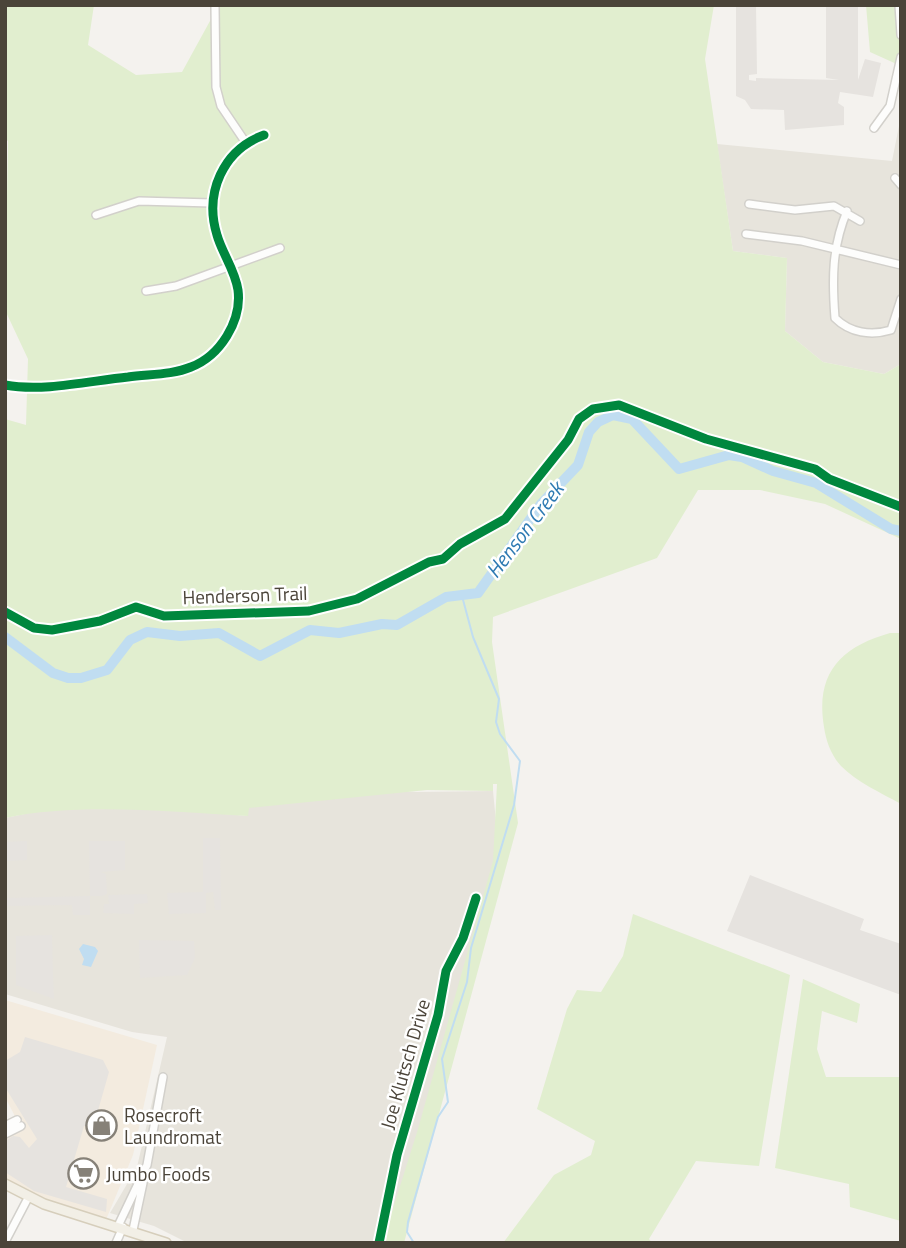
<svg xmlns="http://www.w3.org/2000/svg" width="906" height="1248" font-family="'Titillium Web',sans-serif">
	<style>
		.residential { fill: #e7e4dc }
		.commercial { fill: #f3ebdf }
		.green { fill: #e1eecf }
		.parking { fill: #e6e3df }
		.water { fill: #c0ddf1 }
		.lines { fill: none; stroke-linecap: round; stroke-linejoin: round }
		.stream { stroke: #c0ddf1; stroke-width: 2 }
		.river { stroke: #c0ddf1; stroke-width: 10 }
		.minor-casing { stroke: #d2d0cb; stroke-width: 10 }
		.major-casing { stroke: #d6cebb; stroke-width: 12 }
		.minor { stroke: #fdfdfc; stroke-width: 7 }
		.major { stroke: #f2efe6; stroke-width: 9 }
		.cycleway-casing { stroke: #fff; stroke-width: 13 }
		.cycleway { stroke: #00873e; stroke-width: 9 }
		.labels { text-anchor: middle; stroke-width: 5; stroke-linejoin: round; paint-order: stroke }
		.street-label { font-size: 19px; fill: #4b4439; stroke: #fff }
		.poi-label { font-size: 19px; fill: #4b4439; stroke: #fff; text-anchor: start }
		.water-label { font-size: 21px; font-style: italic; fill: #2e7ab2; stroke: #fff }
	</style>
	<rect width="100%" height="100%" fill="#f4f2ee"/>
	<path class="residential" d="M901,116V364L884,374L823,362L785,331L787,258L733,251L717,144L892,161Z
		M365,789L416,792L493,791L500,863L400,1243H188L154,1226L110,1213L137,1167L167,1037L132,1032L5,994V818L83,802L248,816V802Z"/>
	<path class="commercial" d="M5,1000L157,1045L133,1155L105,1222L68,1211L5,1184V1134L20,1126L5,1097Z"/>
	<path class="green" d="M5,5H94L88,45L136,75L182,72L216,10L211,5H714L705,59L733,251L787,258L785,331L823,362L884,374L901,364V539L825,504L760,490H698L657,558L493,617L492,642L518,823L404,1243H386L384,1237L418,1129L493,861L497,784H493V791L427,790L249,808L248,816C172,812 79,802 5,818V419L26,425L28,359L5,310L8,141L5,139Z
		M866,5H893L901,15V66L870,52Z
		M890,633H901V804C881,793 857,782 841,766C831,755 826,741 824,727C815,673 841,647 890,633Z
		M633,914L790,975L759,1166L696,1161L649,1239L652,1243H503L554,1175L591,1155L595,1141L537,1109L567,1009L577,990L601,992L623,956Z
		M803,979L860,1004L857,1023L822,1011L817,1049L826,1077H901V1221L850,1207L849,1184L775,1168Z"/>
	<path class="parking" d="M736,5H756L757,74L749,75V80L756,81V78L839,80L826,78V5H858V80L865,59L881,63L873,97L840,92L838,103L844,107V125L785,130L784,110L751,109L745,100L736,96Z
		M203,838H220L221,910H215L213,892L206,893V913L169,914L167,893L203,892Z
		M27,841V860L5,861V842Z
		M89,841H125V870L101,872L106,874L107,894L102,896H90Z
		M750,875L864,919L860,930L901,944V995L727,931Z
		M147,894L148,903L134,904V914L103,913L104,904H109L108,895Z
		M90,896V915H73L72,905L5,906V898Z
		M52,935L53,975L54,999L16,985V936Z
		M139,940L194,941L195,958L187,975L140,978Z
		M25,1037L103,1060L109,1072L93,1128L84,1126L66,1187L107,1199L106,1212L34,1191L5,1172V1141L13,1136L20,1137L29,1148L37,1139L5,1087V1061L20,1052Z"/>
	<path class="water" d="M83,944L95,947L98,951L91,967L82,965L84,959L79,949Z"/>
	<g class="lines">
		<path class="stream" d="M414,1243L407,1232L408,1222L438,1117L448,1102L442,1059L467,982L471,948L514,805L520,761L500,734L496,722L499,699L473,637L462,596"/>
		<path class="river" d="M5,637L53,673L68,678H81L107,670L130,640L147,632L180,636L219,633L260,656L310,630L339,633L382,624L397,625L446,597L478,593L541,504L578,465L589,432L598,422L613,415L632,419L679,469L729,455L742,457L773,471L816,483L891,529L901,531"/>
		<defs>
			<path id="minor" d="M899,5L901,35
				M215,6L216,87L221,106L246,143
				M874,128L890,106L901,57
				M895,178L901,185
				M749,204L795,210L834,206L860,221
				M847,211C832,247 832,279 835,318C850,333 871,336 891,330L901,299
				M96,215L139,201L212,203
				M746,234L802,241L901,265
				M146,291L176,286L280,248
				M5,385C44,392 89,381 128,377C148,374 172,375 191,367C220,356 242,321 238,290C235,270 222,253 217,235C204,193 223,150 264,135
				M5,1126L17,1120
				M5,1134L21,1126
				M118,1226L147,1165L163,1077
				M133,1230L143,1183
				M5,1242L28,1198
				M116,1243L123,1227
				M379,1243L397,1155L438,1015L446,971L463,938L476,898"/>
			<path id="major" d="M5,1184L44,1204L166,1243"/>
		</defs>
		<use href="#minor" class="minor-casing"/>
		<use href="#major" class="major-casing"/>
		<use href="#minor" class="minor"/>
		<use href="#major" class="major"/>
		<defs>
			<path id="cycleway" d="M5,385C44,392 89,381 128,377C148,374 172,375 191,367C220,356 242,321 238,290C235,270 222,253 217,235C204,193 223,150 264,135
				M5,612L34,628L52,630L100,621L136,607L164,616L309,611L357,599L429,562L443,559L460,544L505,519L568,440L579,419L593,409L619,405L706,439L815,469L829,479L901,507
				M379,1243L397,1155L438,1015L446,971L463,938L476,898"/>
		</defs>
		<use href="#cycleway" class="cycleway-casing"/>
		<use href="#cycleway" class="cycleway"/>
	</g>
	<defs>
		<symbol id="shop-ring" viewBox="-11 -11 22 22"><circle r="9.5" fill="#fff" stroke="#868178" stroke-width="1.5"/><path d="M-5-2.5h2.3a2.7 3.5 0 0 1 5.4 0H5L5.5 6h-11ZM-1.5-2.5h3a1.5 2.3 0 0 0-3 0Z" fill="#868178"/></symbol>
		<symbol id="supermarket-ring" viewBox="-11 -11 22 22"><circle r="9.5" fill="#fff" stroke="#868178" stroke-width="1.5"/><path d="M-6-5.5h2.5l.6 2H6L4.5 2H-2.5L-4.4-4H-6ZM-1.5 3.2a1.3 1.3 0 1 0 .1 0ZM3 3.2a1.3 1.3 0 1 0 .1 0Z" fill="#868178"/></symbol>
	</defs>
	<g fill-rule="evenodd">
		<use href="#shop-ring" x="84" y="1108" width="35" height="35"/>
		<use href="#supermarket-ring" x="66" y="1156" width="35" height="35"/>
	</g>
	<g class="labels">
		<g class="street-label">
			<text transform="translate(245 595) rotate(-2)" y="7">Henderson Trail</text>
			<text transform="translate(405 1064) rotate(-74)" y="7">Joe Klutsch Drive</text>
		</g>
		<g class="poi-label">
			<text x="124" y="1122">Rosecroft<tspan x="124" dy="22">Laundromat</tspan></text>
			<text x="106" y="1181">Jumbo Foods</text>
		</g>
		<g class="water-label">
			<text transform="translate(525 530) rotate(-53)" y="7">Henson Creek</text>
		</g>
	</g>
	<rect width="906" height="1248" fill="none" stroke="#4b4439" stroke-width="14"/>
</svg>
